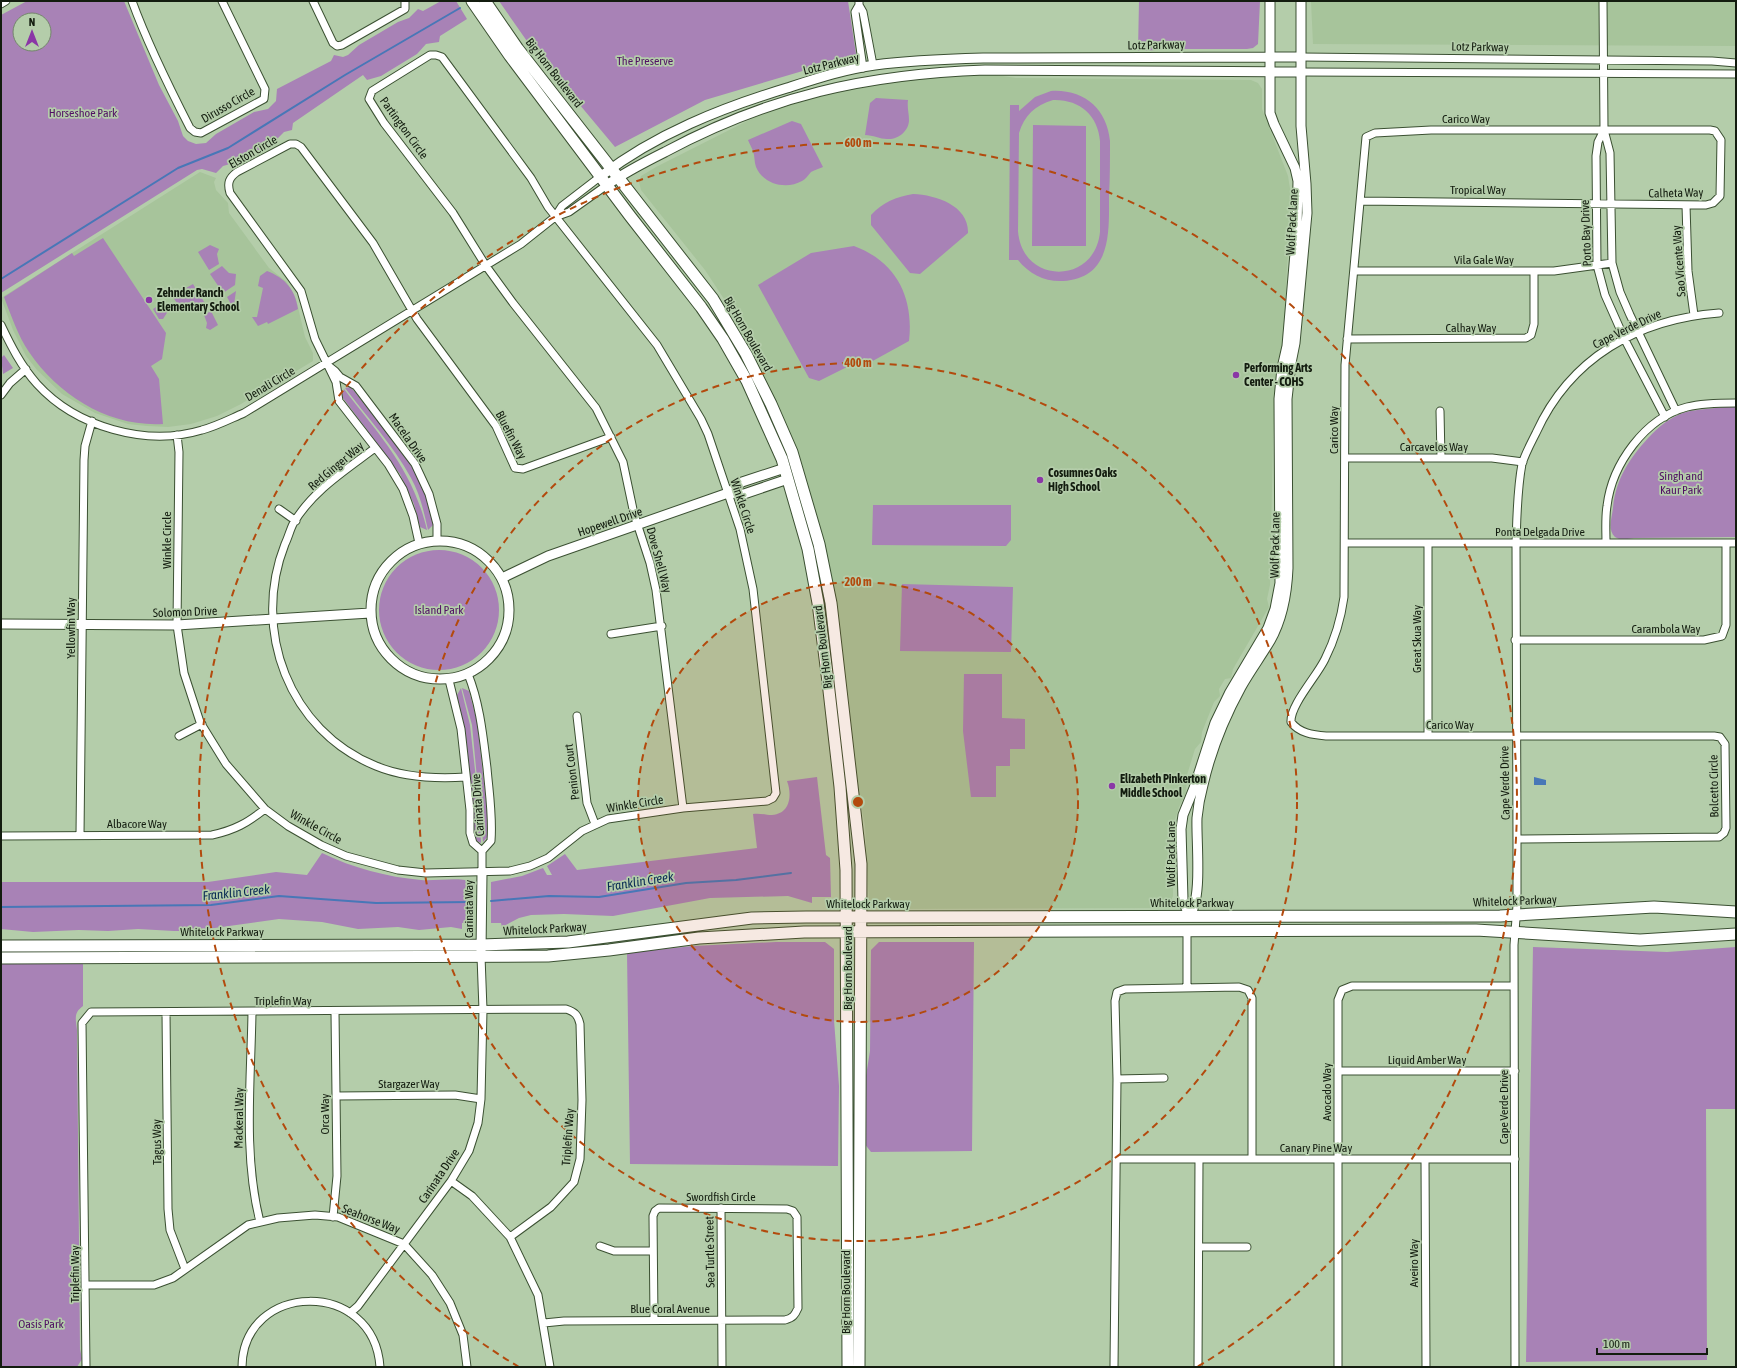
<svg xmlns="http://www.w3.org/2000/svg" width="1737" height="1368" font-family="'Asap Condensed',sans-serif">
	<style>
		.built { fill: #a7c49b }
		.green { fill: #a882b6; fill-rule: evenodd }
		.water { fill: #4877b7 }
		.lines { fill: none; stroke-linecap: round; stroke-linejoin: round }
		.stream { stroke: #4877b7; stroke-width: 2 }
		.minor-casing { stroke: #3b5032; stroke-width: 9 }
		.tertiary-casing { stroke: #3b5032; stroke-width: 11 }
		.secondary-casing { stroke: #3b5032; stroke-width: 13 }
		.minor { stroke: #fff; stroke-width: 7 }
		.tertiary { stroke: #fff; stroke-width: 9 }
		.secondary { stroke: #fff; stroke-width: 11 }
		.ring { fill: none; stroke: #b34a0d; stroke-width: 2; stroke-dasharray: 7 5 }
		.poi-dot { fill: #8a37a6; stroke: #b4cdaa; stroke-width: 1.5 }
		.labels { text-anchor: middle; stroke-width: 3.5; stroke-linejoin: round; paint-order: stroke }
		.street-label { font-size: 12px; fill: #131c0f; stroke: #b4cdaa }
		.park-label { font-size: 12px; fill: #500f63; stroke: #b4cdaa }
		.poi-label { font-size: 12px; font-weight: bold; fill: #131c0f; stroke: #b4cdaa; text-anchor: start }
		.water-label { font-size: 13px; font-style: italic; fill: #082953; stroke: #b4cdaa }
		.centre { fill: #b34a0d; stroke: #b4cdaa; stroke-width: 2 }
		.ring-label { font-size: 12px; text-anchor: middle; font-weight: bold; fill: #b34a0d; stroke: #b4cdaa; stroke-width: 3.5; stroke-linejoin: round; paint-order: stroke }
	</style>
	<rect width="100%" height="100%" fill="#b4cdaa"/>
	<path class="built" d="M1311,1H1736V46L1313,44Z
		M989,74L1016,78L1251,80L1258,83L1262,89V109L1288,176L1293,208L1287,266L1284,338L1277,364L1276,377L1273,440L1270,585L1267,599L1269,607L1233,669L1231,678L1225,679L1219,689L1220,696L1214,702L1202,732L1201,742L1195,749L1187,775L1186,793L1179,807L1175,820L1176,853L1174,861L1176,868L1173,878V896L1170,903L1162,908L881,909L875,907L869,902L865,826L854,766L825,544L799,453L760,366L752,352L741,325L705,270L641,190L639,182L641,176L656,167L759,115L770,111L837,91L896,80L942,76Z
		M200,172L216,178L214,182L216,190L228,203L229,213L269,268L287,282L296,299L305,337L313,353V361L241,404L217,416L191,424L168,427L147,426L128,424L95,413L62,394L37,370L26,356L13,330L1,298Z"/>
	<path class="green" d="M27,1H124L159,85L178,121L183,136L188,141L196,144L206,143L216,134L254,112L268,109L276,101L277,89L331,61L334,55L343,57L348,55L359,45L398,22L409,18L418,9L423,11L441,1H456L467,19L440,36L439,42L426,44L417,54L381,76L367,80L363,75L293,123L292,130L284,132L275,141L237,162L223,166L216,173L202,169L197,170L1,293V15ZM20,20H44V44H20Z
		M499,1H848L856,54L851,62L844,61L806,70L705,100L615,147L529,44Z
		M1139,1H1260L1258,44L1253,48L1247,49H1176L1138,51Z
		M1051,91C1084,89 1107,109 1110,141C1110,159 1110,178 1109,196C1109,232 1112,278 1063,281C1045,282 1029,274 1018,260H1009L1010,105H1019V111L1035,97ZM1053,100C1079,99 1098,115 1100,141V232C1095,285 1022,285 1018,231L1019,133C1024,116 1035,105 1053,100Z
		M876,98L908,100C907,108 909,113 909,120C909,131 898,140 887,139C880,139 873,135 865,135L870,103Z
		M792,121L801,124L823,167C819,169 814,170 811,172C808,175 806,179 802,181C786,190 763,184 756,167C754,162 755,156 753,151C752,148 749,143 748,140Z
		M1033,125L1086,126V246H1032Z
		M913,194C937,195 969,206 968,233L920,274L910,273L871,225V215C883,202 896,197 913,194Z
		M103,238L166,333L162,359L151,366L159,379L163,424C109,427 59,396 29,352C18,336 11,315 4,297L72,253L74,256Z
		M210,245L219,249L217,254L219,264L209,270L198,252Z
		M854,246C897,262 914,298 909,341L869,363L865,358L819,381L809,378L758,285L811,253Z
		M222,266L229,273L236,274L235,285L223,293L210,274Z
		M267,271C285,278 295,289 298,309L268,324L267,322L258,326L252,317H257L263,288L258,286L260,276Z
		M193,284L206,305L200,309L190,303H177L172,296Z
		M236,291L234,305L232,306L227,297Z
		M165,301L170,308L163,319H159L153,309Z
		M211,311L218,325L210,330L206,328L207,323L204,315Z
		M4,355L13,368L3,374L1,358Z
		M350,387L354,391C382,428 430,476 433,525L428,530C424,512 420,494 411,478C393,445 367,417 345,388Z
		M344,389C380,436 413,470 427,530L420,527L414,504L400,474L343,398L342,394Z
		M1736,406V537L1634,538L1621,540L1615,537C1607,529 1612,518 1613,508C1616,477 1631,456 1652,434C1662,424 1675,414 1690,411C1705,409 1721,407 1736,406Z
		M873,505H1011V540L1006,546L872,545Z
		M379 610a60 60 0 1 1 120 0a60 60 0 1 1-120 0Z
		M902,584L1013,587L1011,652L900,651Z
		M964,674H1002V718L1025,719V749H1010V766H996V797H971L963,731Z
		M461,688L470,725L480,815L481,843L477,841L475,836L465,735L457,695Z
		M462,688L469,691L477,722L488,819V836L483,842L472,725Z
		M817,777L826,855L830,858L831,897H812V903L788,896L710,898L613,916L564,914L531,915L519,918L502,927L501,923H491V882L522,876L543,868L547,875H552L547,866L565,854L577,870L757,848L753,814C760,813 766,815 772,815C791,814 792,794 787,781Z
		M322,853C353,868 387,877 421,880C437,881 456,877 471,881L473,884L472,923H462V929L451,927L419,930L398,927L358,929L322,922L279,919L193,931H174L138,929L108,931L79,930L33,932L1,929V882H208L276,872L307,875Z
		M776,942H825L834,949V1020L839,1086L838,1166L630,1164L627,953L693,946Z
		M879,942H974L972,1151L871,1152L864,1143L865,1082L870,1051L871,950Z
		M1533,947L1667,952L1736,947V1109H1706L1707,1360L1526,1362Z
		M1,962H83V1006C73,1013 76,1020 77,1030L80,1349L82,1359L77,1367H1Z"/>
	<path class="water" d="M1534,777L1546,780V785H1534Z"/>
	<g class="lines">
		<path class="stream" d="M1,279L178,168L228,148L345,75L460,8
			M491,901L549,896L599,897L686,883L736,880L791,873
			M1,907L211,905L279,896L376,903L472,902"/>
		<defs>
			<path id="minor" d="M132,1C148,45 169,87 190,128L195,132L201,133L264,99L265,89L222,1
				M313,1L333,43L337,46L342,45L405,9V1
				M859,1V5L863,12L873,65
				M1603,1L1604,130L1610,153L1612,263L1620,292L1630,315L1676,411
				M1,4L6,1
				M859,5L855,12L863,68
				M1301,57L1712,61L1736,63
				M1301,72L1736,74
				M1604,130L1598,142L1596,156L1597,265L1605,295L1625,340L1665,417
				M1361,201L1706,205L1713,203L1720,196L1721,140L1715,131L1710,130H1431L1375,133L1366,137L1345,365L1344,597C1341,619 1335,639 1325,659C1317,676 1290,705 1291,722C1299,733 1313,735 1326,736H1714L1720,737L1725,744L1726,828L1724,833L1719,837L1517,839
				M1686,205L1688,271L1694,315
				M555,217L569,212L607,185
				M1355,271H1554L1612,263
				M1,325C11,346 21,366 37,384C76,427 146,447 202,430C217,426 230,419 244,413L521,244L555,217L562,206L601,176
				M1347,339L1526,338L1531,335L1534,324V271
				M330,367L335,371L340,377L356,386L415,464L429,494L437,524V541
				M1,395L10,383L26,369
				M1440,411L1441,458
				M177,435L179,452L177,625L184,673L200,722L226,764L265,809L288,826L321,845L346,856L398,870L426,873L510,871L530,866L548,858L582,831L608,819L683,808L767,801L773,798L776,793L753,589L740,529L708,434L701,419L657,345L548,207L531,178L442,57L436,55H430L372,91L369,99L384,123L453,213L486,266L513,303L596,408L623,462L634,514L650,563L656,590L683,808
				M375,448C346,470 312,491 293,524C290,530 288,538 285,544C251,630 289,731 376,766C405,778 436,779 466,777
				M1345,458H1492L1523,462
				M279,509L296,521
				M419,543L413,516L403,489L388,464L339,401L336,382L315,339L301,291L230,193C227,183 229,178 237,172L290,144H296L301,147L373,243L417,319L496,426L515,468L523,469L611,437
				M1345,543H1736
				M1428,543V736
				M1606,543C1606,531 1605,518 1607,506C1612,464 1645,418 1687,407C1703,403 1720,403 1736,403
				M611,634L662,626
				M1515,640H1704L1722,636L1726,625V543
				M468,674C480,704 483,736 487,768C489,792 493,816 491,841L482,851
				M449,680L461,729L470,810V833L473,843L482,851
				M577,716L587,803L595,824
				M179,736L202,724
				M80,835L84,460L85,446L92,421
				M1,836L212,835C235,830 247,823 265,809
				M482,851V873
				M1187,931V987
				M166,1012L168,1209L170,1230L185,1269
				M252,1012C251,1081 243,1155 260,1222
				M1338,1071H1515
				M1117,1079L1164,1078
				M336,1096L455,1095L481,1099
				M1116,1159H1515
				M1425,1159L1426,1367
				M451,1181L472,1196L510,1237L538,1295L550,1367
				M721,1208L722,1367
				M333,1217L337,1176L335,1012
				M600,1246L614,1251H653
				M1199,1247H1247
				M86,1285H154L173,1278L248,1225L278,1218L315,1215L338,1217L404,1244L432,1275L450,1303L463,1335L467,1367
				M350,1313L358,1306L451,1181L469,1151L478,1123L481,1099L483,1010L481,956
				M544,1323L564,1321L785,1320C793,1318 795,1315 798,1308L797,1217L793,1211L787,1209L659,1208L655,1211L653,1216L654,1320
				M86,1367L82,1023L91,1012L566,1009C575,1012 578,1015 580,1024L582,1100L580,1159L574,1182L551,1207L510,1237
				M242,1367C243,1281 374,1278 380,1367
				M1114,1367L1117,1079L1115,1001L1117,992L1125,989L1239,987L1248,990L1252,998V1159
				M1198,1367L1199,1159
				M1338,1367V1000L1342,990L1352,986H1514
				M1515,1367L1514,945L1517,905V839L1516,543C1517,516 1517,490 1522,464C1525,454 1531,443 1536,433C1570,358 1638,319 1719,313"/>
			<path id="tertiary" d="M1270,1V113L1274,124L1295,168L1298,181L1297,230L1287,346L1282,368L1279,399L1280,583L1275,609L1268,628L1230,692L1215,723L1194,788L1183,815L1181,829L1183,900L1189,916C1203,900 1196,841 1197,818C1198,807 1200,796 1203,785C1211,750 1224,718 1241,687C1250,671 1261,656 1270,641C1283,618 1287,593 1288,568L1287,399L1291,363L1295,343L1307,213L1306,184L1301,126V1
				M601,176C656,134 721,108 787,88C815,79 845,69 875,65C911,60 948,59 984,58L1301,57
				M607,185C625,172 645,162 665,152C769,96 867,74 985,70L1301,72
				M728,493L744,494L788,479
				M371 610a69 69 0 1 1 138 0a69 69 0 1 1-138 0Z
				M502,578L548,556L728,493L742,482L785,468
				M1,624L177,625L370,613
				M481,951L482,873"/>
			<path id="secondary" d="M472,1L510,56L630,216L701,307L723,339L747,381L782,459L808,549L818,603L828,682L840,787L846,870L848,1367
				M485,1L518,49L713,299L746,354L771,404L792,452L819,544L831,603L861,864L859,1367
				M1,946L481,945L568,942L721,922L752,918L806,917L1500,916L1654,907L1736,912
				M1,958L548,956L609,950L699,938L804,932L1476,930L1640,940L1736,934"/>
		</defs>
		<use href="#minor" class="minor-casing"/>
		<use href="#tertiary" class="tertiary-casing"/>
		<use href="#secondary" class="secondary-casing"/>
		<use href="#minor" class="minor"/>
		<use href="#tertiary" class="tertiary"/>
		<use href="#secondary" class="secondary"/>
	</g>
	<circle cx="858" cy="802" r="220" fill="#b34a0d" fill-opacity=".12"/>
	<g class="ring">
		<circle cx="858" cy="802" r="220"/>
		<circle cx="858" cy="802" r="439"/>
		<path d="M519 1367A659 659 0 1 1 1197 1367"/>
	</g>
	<g class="poi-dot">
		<circle cx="149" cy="300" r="4"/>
		<circle cx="1236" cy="375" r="4"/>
		<circle cx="1040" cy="480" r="4"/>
		<circle cx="1112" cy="786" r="4"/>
	</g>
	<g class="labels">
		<g class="street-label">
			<text transform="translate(1156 45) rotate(-1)" y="4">Lotz Parkway</text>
			<text transform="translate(1480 47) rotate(1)" y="4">Lotz Parkway</text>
			<text transform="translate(831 64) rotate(-14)" y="4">Lotz Parkway</text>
			<text transform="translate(554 73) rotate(52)" y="4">Big Horn Boulevard</text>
			<text transform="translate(228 105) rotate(-30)" y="4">Dirusso Circle</text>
			<text x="1466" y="123">Carico Way</text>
			<text transform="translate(404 128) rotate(54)" y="4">Partington Circle</text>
			<text transform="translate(253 152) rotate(-30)" y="4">Elston Circle</text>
			<text x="1478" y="194">Tropical Way</text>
			<text transform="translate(1676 193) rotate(-1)" y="4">Calheta Way</text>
			<text transform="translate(1292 222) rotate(-87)" y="4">Wolf Pack Lane</text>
			<text transform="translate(1586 233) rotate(-92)" y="4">Porto Bay Drive</text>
			<text x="1484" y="264">Vila Gale Way</text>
			<text transform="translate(1679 261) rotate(-94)" y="4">Sao Vicente Way</text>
			<text x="1471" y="332">Calhay Way</text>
			<text transform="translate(1627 329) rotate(-26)" y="4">Cape Verde Drive</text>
			<text transform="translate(748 334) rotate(60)" y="4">Big Horn Boulevard</text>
			<text transform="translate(270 384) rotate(-31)" y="4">Denali Circle</text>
			<text transform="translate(1334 430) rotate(-90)" y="4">Carico Way</text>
			<text transform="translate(511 435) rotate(62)" y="4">Bluefin Way</text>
			<text transform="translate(408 438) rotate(55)" y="4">Macela Drive</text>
			<text x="1434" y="451">Carcavelos Way</text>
			<text transform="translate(336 466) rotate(-40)" y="4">Red Ginger Way</text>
			<text transform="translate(743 506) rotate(72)" y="4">Winkle Circle</text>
			<text transform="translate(610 522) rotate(-19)" y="4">Hopewell Drive</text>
			<text x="1540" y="536">Ponta Delgada Drive</text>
			<text transform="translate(167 540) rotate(-90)" y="4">Winkle Circle</text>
			<text transform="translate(1275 545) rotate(-89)" y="4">Wolf Pack Lane</text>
			<text transform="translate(659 560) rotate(75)" y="4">Dove Shell Way</text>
			<text transform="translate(185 612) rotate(-2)" y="4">Solomon Drive</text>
			<text transform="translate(71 628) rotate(-90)" y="4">Yellowfin Way</text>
			<text x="1666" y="633">Carambola Way</text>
			<text transform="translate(1417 639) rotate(-90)" y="4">Great Skua Way</text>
			<text transform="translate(823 647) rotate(-97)" y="4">Big Horn Boulevard</text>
			<text x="1450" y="729">Carico Way</text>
			<text transform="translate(572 772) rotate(-97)" y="4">Penion Court</text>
			<text transform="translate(1505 783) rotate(-91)" y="4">Cape Verde Drive</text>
			<text transform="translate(1714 786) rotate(-91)" y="4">Bolcetto Circle</text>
			<text transform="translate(635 804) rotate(-9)" y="4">Winkle Circle</text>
			<text transform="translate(478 805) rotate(-94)" y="4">Carinata Drive</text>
			<text x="137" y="828">Albacore Way</text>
			<text transform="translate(316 827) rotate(29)" y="4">Winkle Circle</text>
			<text transform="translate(1171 854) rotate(-90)" y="4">Wolf Pack Lane</text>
			<text transform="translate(1515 901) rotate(-2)" y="4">Whitelock Parkway</text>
			<text x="1192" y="907">Whitelock Parkway</text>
			<text x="868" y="908">Whitelock Parkway</text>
			<text transform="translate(469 909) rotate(-90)" y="4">Carinata Way</text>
			<text transform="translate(545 929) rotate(-3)" y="4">Whitelock Parkway</text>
			<text x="222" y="936">Whitelock Parkway</text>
			<text transform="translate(848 968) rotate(-90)" y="4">Big Horn Boulevard</text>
			<text x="283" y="1005">Triplefin Way</text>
			<text x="1427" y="1064">Liquid Amber Way</text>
			<text x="409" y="1088">Stargazer Way</text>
			<text transform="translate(1327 1092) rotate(-90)" y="4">Avocado Way</text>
			<text transform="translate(1504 1107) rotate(-90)" y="4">Cape Verde Drive</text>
			<text transform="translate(325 1114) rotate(-90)" y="4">Orca Way</text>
			<text transform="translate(239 1118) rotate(-89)" y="4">Mackeral Way</text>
			<text transform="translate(568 1137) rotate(-86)" y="4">Triplefin Way</text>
			<text transform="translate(157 1142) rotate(-91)" y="4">Tagus Way</text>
			<text x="1316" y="1152">Canary Pine Way</text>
			<text transform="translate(439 1176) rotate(-56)" y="4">Carinata Drive</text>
			<text x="721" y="1201">Swordfish Circle</text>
			<text transform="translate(371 1219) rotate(21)" y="4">Seahorse Way</text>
			<text transform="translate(710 1252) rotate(-91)" y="4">Sea Turtle Street</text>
			<text transform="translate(1414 1263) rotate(-90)" y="4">Aveiro Way</text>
			<text transform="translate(75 1274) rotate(-90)" y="4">Triplefin Way</text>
			<text transform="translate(846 1292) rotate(-90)" y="4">Big Horn Boulevard</text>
			<text x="670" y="1313">Blue Coral Avenue</text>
		</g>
		<g class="park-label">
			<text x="645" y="65">The Preserve</text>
			<text x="83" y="117">Horseshoe Park</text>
			<text x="1681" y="480">Singh and<tspan x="1681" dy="14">Kaur Park</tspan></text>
			<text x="439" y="614">Island Park</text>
			<text x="41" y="1328">Oasis Park</text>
		</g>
		<g class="poi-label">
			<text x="157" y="297">Zehnder Ranch<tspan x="157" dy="14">Elementary School</tspan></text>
			<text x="1244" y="372">Performing Arts<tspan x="1244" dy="14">Center - COHS</tspan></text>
			<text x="1048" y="477">Cosumnes Oaks<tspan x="1048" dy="14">High School</tspan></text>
			<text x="1120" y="783">Elizabeth Pinkerton<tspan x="1120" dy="14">Middle School</tspan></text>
		</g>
		<g class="water-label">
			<text transform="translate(640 881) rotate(-9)" y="5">Franklin Creek</text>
			<text transform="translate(236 892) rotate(-6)" y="5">Franklin Creek</text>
		</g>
	</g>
	<circle cx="858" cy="802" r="6" class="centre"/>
	<g class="ring-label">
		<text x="858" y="147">600 m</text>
		<text x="858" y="367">400 m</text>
		<text x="858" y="586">200 m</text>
	</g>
	<rect width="1737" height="1368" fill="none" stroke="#131c0f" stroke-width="4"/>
	<g transform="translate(32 32)"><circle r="19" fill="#b4cdaa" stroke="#74866c"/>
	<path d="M0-3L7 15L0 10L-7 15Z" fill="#8a37a6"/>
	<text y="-6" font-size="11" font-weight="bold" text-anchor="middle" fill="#131c0f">N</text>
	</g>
	<path d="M1597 1348v6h110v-6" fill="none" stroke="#131c0f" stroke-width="2"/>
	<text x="1603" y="1348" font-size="12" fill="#131c0f" stroke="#b4cdaa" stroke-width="3" paint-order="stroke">100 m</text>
</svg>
